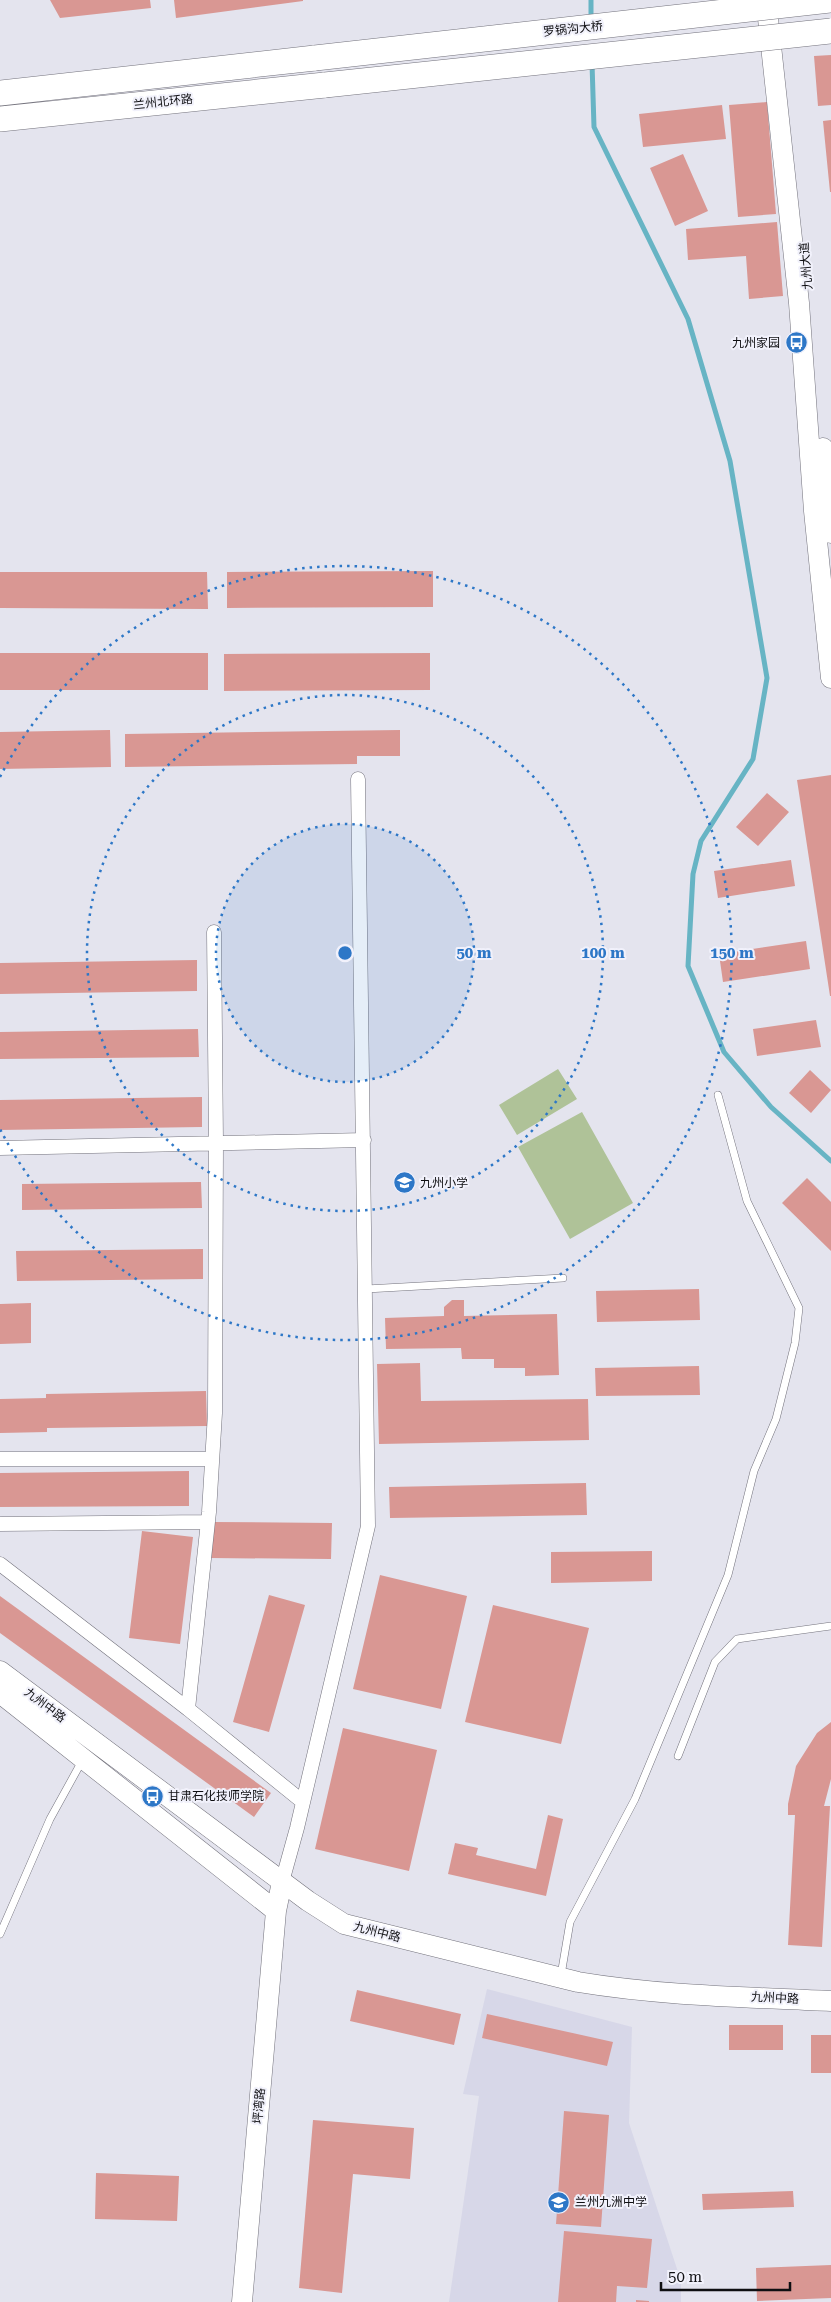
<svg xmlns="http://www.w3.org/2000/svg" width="831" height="2302" font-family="'Roboto Serif','Noto Sans SC',serif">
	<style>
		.built { fill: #d7d7e8 }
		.green { fill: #afc298 }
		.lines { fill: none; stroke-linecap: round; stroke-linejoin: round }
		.stream { stroke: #67b4c4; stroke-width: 5 }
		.building { fill: #d99793 }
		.lane-casing { stroke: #73727c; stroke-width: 8 }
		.street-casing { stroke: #73727c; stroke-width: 15 }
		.secondary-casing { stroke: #73727c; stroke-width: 21 }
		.highway-casing { stroke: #73727c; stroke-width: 26 }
		.lane { stroke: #fff; stroke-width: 7 }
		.street { stroke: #fff; stroke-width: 14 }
		.secondary { stroke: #fff; stroke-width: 20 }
		.highway { stroke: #fff; stroke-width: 25 }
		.highway-bridge-casing { stroke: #73727c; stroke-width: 26; stroke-linecap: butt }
		.highway-bridge { stroke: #fff; stroke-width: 25 }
		.ring { fill: none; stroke: #2d77c7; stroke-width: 2.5; stroke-dasharray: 2.5 5 }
		.labels { text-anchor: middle; stroke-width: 4; stroke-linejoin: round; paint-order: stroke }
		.street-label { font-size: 12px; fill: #0f0f12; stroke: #f1f1fb }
		.poi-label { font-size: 12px; fill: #0f0f12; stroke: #f1f1fb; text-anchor: start }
		.centre { fill: #2d77c7; stroke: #f1f1fb; stroke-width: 2.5 }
		.ring-label { font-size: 15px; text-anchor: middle; font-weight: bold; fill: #2d77c7; stroke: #f1f1fb; stroke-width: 4; stroke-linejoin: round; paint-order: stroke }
	</style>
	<rect width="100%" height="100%" fill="#e4e4ee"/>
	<path class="built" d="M487,1989L632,2027L629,2123L681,2281V2302H449L479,2096L463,2094Z"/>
	<path class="green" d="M558,1069L577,1099L517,1135L499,1105Z
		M582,1112L633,1203L570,1239L518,1147Z"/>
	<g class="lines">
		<path class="stream" d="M591,0V19
			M592,63L594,127L688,319L730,461L767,678L753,759L701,841L693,874L688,966L724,1052L771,1107L831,1161"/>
	</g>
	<path class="building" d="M50,0H150L151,8L60,18Z
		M174,0H303V1L176,18Z
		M831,55V105L818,106L814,56Z
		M767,102L776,214L738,217L729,105Z
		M722,105L726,139L643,147L639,114Z
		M831,120V192H830L823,121Z
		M683,154L708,211L675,226L650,168Z
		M777,222L783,296L749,299L746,256L688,260L686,229Z
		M433,571V607L227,608V572Z
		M0,572H207L208,609L0,608Z
		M0,653H208V690H0Z
		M430,653V690L224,691V654Z
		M110,730L111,767L0,769V732Z
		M400,730V756H357V764L125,767V734Z
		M831,775V996H830L797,780Z
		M767,793L789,812L758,846L736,827Z
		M791,860L795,886L718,898L714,871Z
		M806,941L810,969L723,982L719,954Z
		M197,960V991L0,994V963Z
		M816,1020L821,1047L757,1056L753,1029Z
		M198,1029L199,1057L0,1059V1032Z
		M810,1070L831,1090L811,1113L789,1093Z
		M202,1097V1127L0,1130V1100Z
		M807,1178L831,1202V1251L782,1203Z
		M201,1182L202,1208L22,1210V1184Z
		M203,1249V1279L17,1281L16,1251Z
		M699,1289L700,1320L597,1322L596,1291Z
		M452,1300H464V1316L557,1314L559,1375L525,1376V1368H494V1359H462L461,1348L386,1349L385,1318L444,1316V1307Z
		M31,1303V1343L0,1344V1304Z
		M420,1363L421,1401L588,1399L589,1440L379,1444L377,1364Z
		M699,1366L700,1395L596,1396L595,1368Z
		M206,1391L207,1426L47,1428V1432L0,1433V1399L46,1398V1394Z
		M189,1471V1506L0,1507V1473Z
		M586,1483L587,1515L390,1518L389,1487Z
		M212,1522L332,1523L331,1559L211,1558Z
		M142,1531L193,1537L180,1644L129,1638Z
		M652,1551V1581L551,1583V1552Z
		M380,1575L467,1596L441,1709L353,1689Z
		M269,1595L305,1605L269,1732L233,1722Z
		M0,1596L271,1793L254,1817L0,1633Z
		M493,1605L589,1628L561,1744L465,1722Z
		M831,1722V1779L824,1806H830L822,1947L788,1945L795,1815H788V1804L796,1766L817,1733Z
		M343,1728L437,1750L409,1871L315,1849Z
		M548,1815L563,1819L546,1896L448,1874L455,1843L478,1848L476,1855L536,1869Z
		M357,1990L461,2014L454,2045L350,2021Z
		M487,2014L613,2042L607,2066L482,2038Z
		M729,2025H783V2050H729Z
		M811,2035H831V2073H811Z
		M564,2111L609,2115L601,2227L556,2224Z
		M313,2120L414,2128L410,2179L353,2174L342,2293L299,2288Z
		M96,2173L179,2176L177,2221L95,2219Z
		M793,2191L794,2207L703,2210L702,2194Z
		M564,2231L652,2239L647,2288L617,2286L616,2302H558Z
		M831,2265V2298L757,2301L756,2268Z
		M636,2300L649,2301V2302H636Z"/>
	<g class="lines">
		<defs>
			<path id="lane" d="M366,1289L563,1278
				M678,1756L715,1662L737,1639L831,1626
				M0,1934L50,1819L82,1761
				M561,1975L570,1922L635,1799L728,1575L754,1471L776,1419L795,1343L799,1308L747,1201L718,1095"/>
			<path id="street" d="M214,932L216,1143L215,1413L209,1512L188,1709L303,1802
				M0,1148L364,1140
				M0,1459H212
				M0,1524L208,1522
				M0,1564L188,1709
				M282,1882L297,1828L368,1526L358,779"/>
			<path id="secondary" d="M766,0L799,303L814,511L831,678
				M823,448L831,533
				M0,1671L308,1901L344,1924L578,1982C662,1996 746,1997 831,2001
				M0,1693L276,1911
				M242,2302L276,1911L282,1882"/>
			<path id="highway" d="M0,93L315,58
				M0,119L325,85"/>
		</defs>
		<use href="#lane" class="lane-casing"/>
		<use href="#street" class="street-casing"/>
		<use href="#secondary" class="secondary-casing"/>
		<use href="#highway" class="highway-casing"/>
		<use href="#lane" class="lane"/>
		<use href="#street" class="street"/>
		<use href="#secondary" class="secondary"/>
		<use href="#highway" class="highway"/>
		<defs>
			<path id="highway-bridge" d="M315,58L831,0
				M325,85L831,31"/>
		</defs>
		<use href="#highway-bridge" class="highway-bridge-casing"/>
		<use href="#highway-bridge" class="highway-bridge"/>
	</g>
	<circle cx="345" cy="953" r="129" fill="#2d77c7" fill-opacity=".12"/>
	<g class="ring">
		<circle cx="345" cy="953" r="129"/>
		<circle cx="345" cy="953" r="258"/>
		<path d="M0 777A387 387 0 1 1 0 1129"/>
	</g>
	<defs>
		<symbol id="bus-disc" viewBox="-11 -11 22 22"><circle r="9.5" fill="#2d77c7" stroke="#f1f1fb"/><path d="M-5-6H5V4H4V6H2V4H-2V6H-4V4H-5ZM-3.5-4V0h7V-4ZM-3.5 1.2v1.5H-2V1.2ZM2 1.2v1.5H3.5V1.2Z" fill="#fff"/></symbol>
		<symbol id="school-disc" viewBox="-11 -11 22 22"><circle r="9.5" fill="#2d77c7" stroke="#f1f1fb"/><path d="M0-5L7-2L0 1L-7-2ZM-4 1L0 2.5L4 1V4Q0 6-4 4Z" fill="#fff"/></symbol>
	</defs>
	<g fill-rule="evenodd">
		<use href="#bus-disc" x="784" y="330" width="25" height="25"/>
		<use href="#school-disc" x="392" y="1170" width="25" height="25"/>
		<use href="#bus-disc" x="140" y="1784" width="25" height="25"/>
		<use href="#school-disc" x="546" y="2190" width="25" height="25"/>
	</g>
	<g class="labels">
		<g class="street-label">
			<text transform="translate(573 29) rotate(-6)" y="4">罗锅沟大桥</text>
			<text transform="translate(163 102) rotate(-6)" y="4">兰州北环路</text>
			<text transform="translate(806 266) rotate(-95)" y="4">九州大道</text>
			<text transform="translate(45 1705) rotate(37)" y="4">九州中路</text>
			<text transform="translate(377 1932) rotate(14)" y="4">九州中路</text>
			<text transform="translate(775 1998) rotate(3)" y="4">九州中路</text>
			<text transform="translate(259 2106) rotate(-85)" y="4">坪湾路</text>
		</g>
		<g class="poi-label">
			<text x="780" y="347" text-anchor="end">九州家园</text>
			<text x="420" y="1187">九州小学</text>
			<text x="168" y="1800">甘肃石化技师学院</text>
			<text x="575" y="2206">兰州九洲中学</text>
		</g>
	</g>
	<circle cx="345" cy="953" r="8" class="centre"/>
	<g class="ring-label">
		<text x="474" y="958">50 m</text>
		<text x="603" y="958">100 m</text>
		<text x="732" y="958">150 m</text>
	</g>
	<path d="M661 2282v8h129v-8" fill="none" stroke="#0f0f12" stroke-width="2.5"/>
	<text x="668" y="2282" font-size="15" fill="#0f0f12" stroke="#f1f1fb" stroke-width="4" paint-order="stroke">50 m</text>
</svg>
